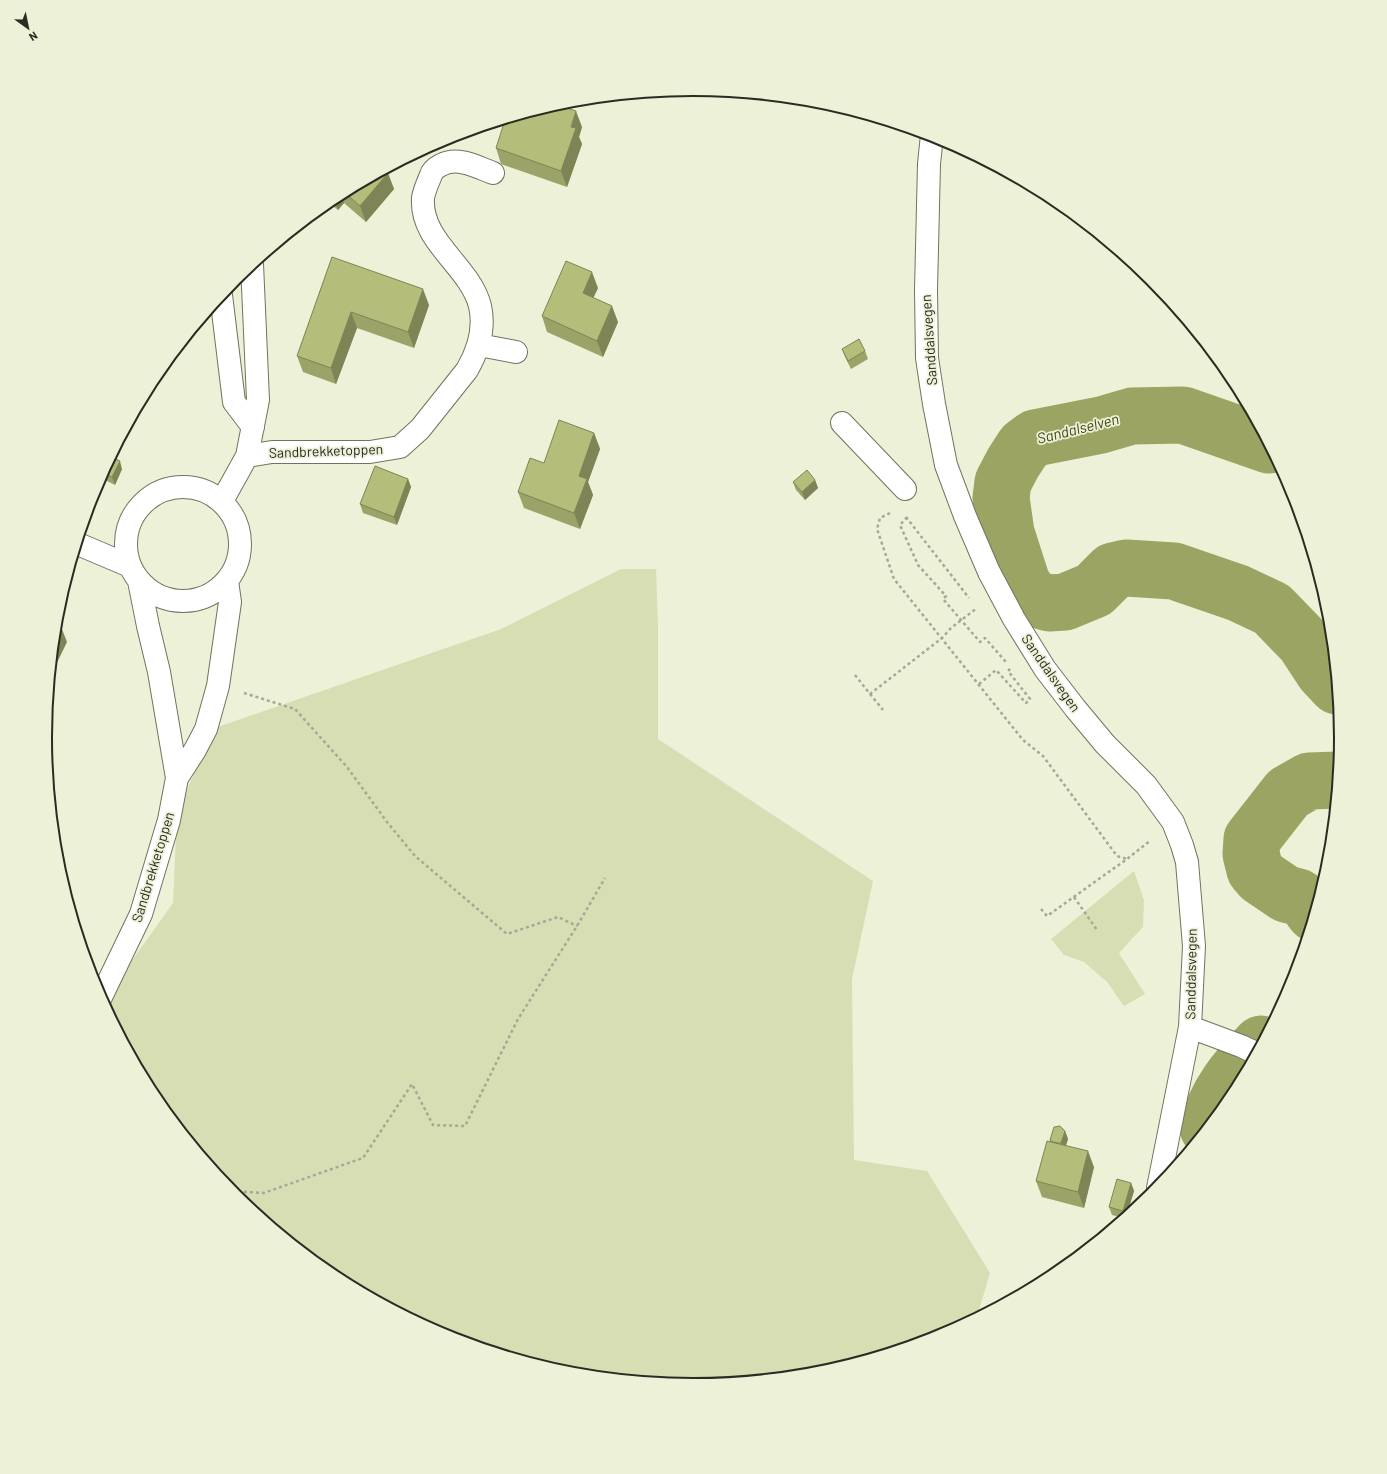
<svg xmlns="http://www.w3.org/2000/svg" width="1387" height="1474" font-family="Barlow,sans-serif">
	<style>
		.green { fill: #d7deb4 }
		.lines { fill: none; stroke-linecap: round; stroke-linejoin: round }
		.river { stroke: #9ba462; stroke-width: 57 }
		.minor-casing { stroke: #70745d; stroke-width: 24 }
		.path { stroke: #a5a895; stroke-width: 2.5; stroke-dasharray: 3 3; stroke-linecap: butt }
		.minor { stroke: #fff; stroke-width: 22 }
		.wall { fill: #9ba369 }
		.shaded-wall { fill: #7e8455 }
		.building { fill: #b4bd7a; stroke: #7e8455 }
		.labels { text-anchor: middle; stroke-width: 3.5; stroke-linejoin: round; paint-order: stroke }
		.street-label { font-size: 14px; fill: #2a2c22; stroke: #edf1d8 }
		.water-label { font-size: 15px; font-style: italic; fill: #434816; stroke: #edf1d8 }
		.rim { fill: none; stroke: #2a2c22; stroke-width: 2 }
	</style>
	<rect width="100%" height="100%" fill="#edf1d8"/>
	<path class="green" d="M621,569H656L658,626V739L873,881L852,979L854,1160L927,1171L990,1273L977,1317L941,1336L820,1373L693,1385L567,1373L445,1336L333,1276L235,1195L154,1097L103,1001L173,903L177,815L212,729L501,629Z
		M1134,871L1144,900L1143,927L1119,953L1145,994L1124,1006L1107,982L1084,962L1064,955L1051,939Z"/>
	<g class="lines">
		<path class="river" d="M1269,445L1183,415L1132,416L1101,425L1035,438L1024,446L1013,463L1003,482L1001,498L1006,533L1022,583L1032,598L1049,603L1065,602L1094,590L1113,571L1126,568L1174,571L1238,593L1272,609L1304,642L1323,671L1337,686
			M1314,913L1307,903L1298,897L1286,894L1261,877L1255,870L1251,854L1252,839L1288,793L1309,781L1338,780
			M1208,1128C1215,1094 1238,1068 1261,1044"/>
		<defs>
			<path id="minor" d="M932,135L929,164L926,290L927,358L934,404L946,465L965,516L989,572L1014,619L1045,669L1075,708L1105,744L1146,785L1173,822L1182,845L1187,862L1194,946L1190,1027L1158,1188
				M221,295L234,402L253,427
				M479,345L516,352
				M842,423L905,489
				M247,456L272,452H370L400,447L420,429L467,370C478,351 485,328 480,306C470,266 420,242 423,198C424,191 428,182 431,175C432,170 437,167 441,165C458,156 477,167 493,173
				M126 544a57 57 0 1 1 114 0a57 57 0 1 1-114 0Z
				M222,501L247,456L258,400L252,264
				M78,544L130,566
				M177,778L195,750L206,729L218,686L230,602L227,581
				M101,997L141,914L169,820L177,778L159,672L148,626L139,581
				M1190,1027L1241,1046L1256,1053"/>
		</defs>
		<use href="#minor" class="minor-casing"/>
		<path class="path" d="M890,513L880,518L877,529L894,579L1023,740L1043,756L1117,856L1127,859
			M906,517L969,598
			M907,517L900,525L918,565L946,596L943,599L980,642L985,638L1006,662
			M855,675L870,694L942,638L951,628L977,608
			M979,684L996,670L1026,703L1030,699L1008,671L1011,668L1010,667
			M244,693L295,709L347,767L387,822L415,856L507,934L558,917L577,926
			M870,694L883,710
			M1074,897L1097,930
			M1041,909L1047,916L1127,859L1151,840
			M232,1191L264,1193L363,1158L412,1084L433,1125L465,1126L518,1019L577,926L605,878"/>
		<use href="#minor" class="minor"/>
	</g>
	<path class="wall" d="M582,127L579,137L582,144L567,187L501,164L496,148Z
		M386,170L394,189L366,222L344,203L338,210L328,202L333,198Z
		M332,257L429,305L414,348L357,328L336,384L303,372L297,356Z
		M598,288L593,298L618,322L603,357L547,332L542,316Z
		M842,349L865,351L868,359L851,369L845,357Z
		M594,433L600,449L588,482L593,495L580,529L524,508L518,492L544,463Z
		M111,457L122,469L115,485L103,479L102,475Z
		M408,479L411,487L397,525L363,513L360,504Z
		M815,480L818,488L805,500L796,490L793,482Z
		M1065,1131L1068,1139L1066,1145L1094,1167L1084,1208L1042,1197L1036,1181L1050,1142V1140Z
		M1131,1183L1134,1191L1126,1217L1124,1218L1112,1215L1109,1207Z"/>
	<path class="shaded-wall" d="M576,111L582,127L579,137L582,144L567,187L561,171L571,127Z
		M388,173L394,189L366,222L360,206Z
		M341,194L344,203L338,210L333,198Z
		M592,272L598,288L588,309L583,293Z
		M423,289L429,305L414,348L408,332Z
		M612,306L618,322L603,357L597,341Z
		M351,312L357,328L336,384L331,368Z
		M594,433L600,449L588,482L593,495L580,529L574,513L579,476Z
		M120,461L122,469L115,485L112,477Z
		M408,479L411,487L397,525L394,517Z
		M815,480L818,488L805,500L802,492Z
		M58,619L67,642L51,675L56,623Z
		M1065,1131L1068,1139L1064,1151L1061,1143Z
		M1088,1151L1094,1167L1084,1208L1078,1192Z
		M1131,1183L1134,1191L1126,1217L1125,1218L1123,1211Z"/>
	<path class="building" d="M556,104L576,111L571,127L576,128L561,171L496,148L505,120L529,112L534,114L535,111Z
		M386,170L388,173L360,206L344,192Z
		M332,257L423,289L408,332L351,312L331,368L297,356Z
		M566,261L592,272L583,293L612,306L597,341L542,316Z
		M859,339L865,351L848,361L842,349Z
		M559,420L594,433L579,476L587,479L574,513L518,492L530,458L544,463Z
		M111,457L120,461L112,477L103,473Z
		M375,466L408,479L394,517L360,504Z
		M807,470L815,480L802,492L793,482Z
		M57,616L58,619L56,623Z
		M1060,1126L1065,1131L1061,1143H1058L1053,1142L1050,1140L1054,1127Z
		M1047,1141L1088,1151L1078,1192L1036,1181Z
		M1117,1179L1131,1183L1123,1211L1109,1207Z"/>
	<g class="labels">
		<g class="street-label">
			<text transform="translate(929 340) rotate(-94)" y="5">Sanddalsvegen</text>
			<text transform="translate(326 451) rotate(-2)" y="5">Sandbrekketoppen</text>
			<text transform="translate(1051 673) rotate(55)" y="5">Sanddalsvegen</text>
			<text transform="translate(153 867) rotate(-73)" y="5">Sandbrekketoppen</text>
			<text transform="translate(1191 974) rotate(-89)" y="5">Sanddalsvegen</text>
		</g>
		<g class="water-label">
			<text transform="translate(1078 429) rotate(-14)" y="5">Sandalselven</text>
		</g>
	</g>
	<path d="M0 0H1387V1474H0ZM52 737a641 641 0 1 1 1282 0a641 641 0 1 1-1282 0Z" fill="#edf1d8" fill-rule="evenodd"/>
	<path class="rim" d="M52 737a641 641 0 1 1 1282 0a641 641 0 1 1-1282 0Z"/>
	<g transform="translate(28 28) rotate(147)" stroke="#edf1d8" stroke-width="3" paint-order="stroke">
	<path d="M0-3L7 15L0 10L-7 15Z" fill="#2a2c22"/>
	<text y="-6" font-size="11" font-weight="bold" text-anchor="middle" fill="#2a2c22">N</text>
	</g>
</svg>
